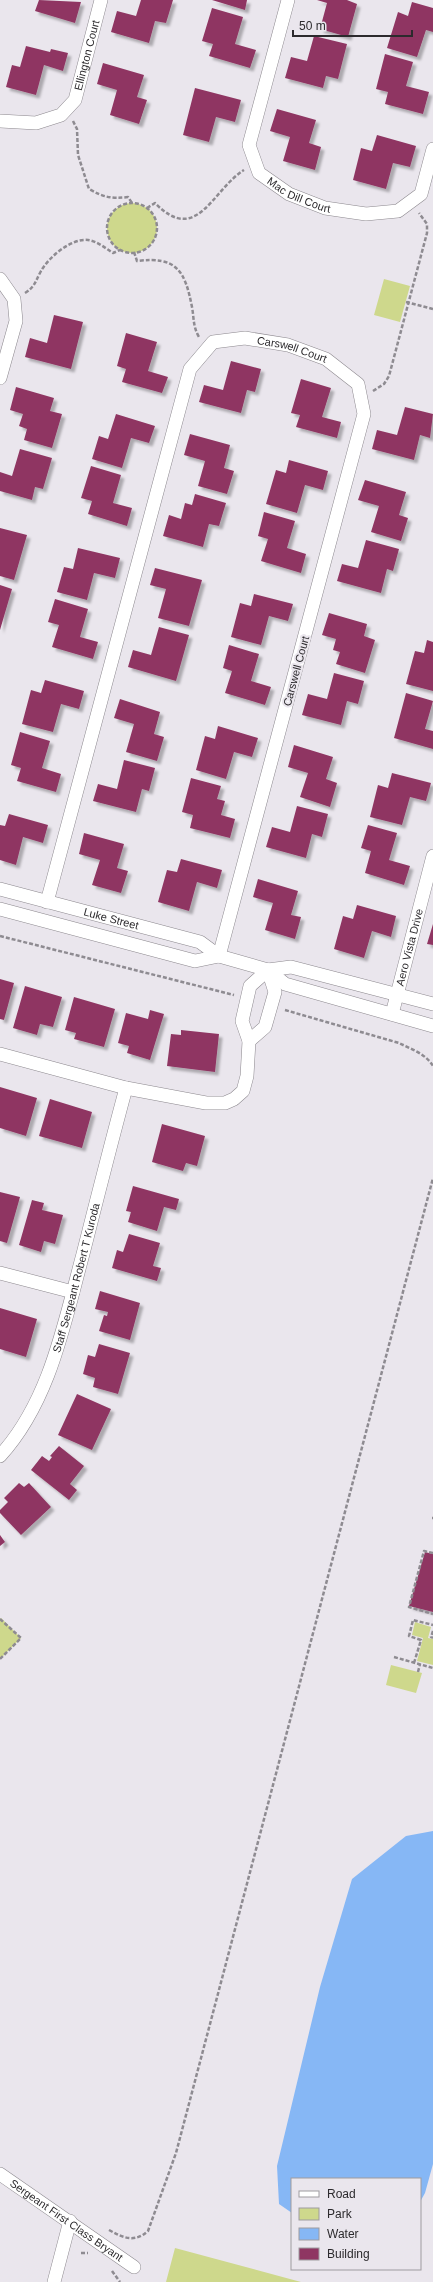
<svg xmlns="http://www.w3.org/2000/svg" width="433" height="2282" font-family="Helvetica,sans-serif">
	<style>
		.green { fill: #ced88c }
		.water { fill: #86b7f5 }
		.building { fill: #8f3662; filter: url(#shadow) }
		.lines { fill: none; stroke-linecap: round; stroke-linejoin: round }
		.street-casing { stroke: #8c888e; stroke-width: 14 }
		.path { stroke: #8e8b91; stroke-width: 2.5; stroke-dasharray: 4 2; stroke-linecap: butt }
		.street { stroke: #fff; stroke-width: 13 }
		.labels { text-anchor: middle; stroke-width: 4; stroke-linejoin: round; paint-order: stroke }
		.street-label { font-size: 11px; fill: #2c2a2d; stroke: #eae6ed }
	</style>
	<defs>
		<filter id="shadow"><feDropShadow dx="3.5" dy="3.5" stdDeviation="1" flood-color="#0004"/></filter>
	</defs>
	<rect width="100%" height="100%" fill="#eae6ed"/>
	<path class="green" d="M107 228a25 25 0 1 1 50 0a25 25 0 1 1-50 0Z
		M384,279L410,286L400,322L374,315Z
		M1,1618L21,1638L0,1659V1619Z
		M415,1622L431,1627L428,1638L433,1639V1665L417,1661L423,1638L412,1635Z
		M391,1665L422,1673L416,1693L386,1685Z
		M175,2248L301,2282H166Z"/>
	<path class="water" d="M433,1831V2164L425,2193L420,2202V2179H292V2213L279,2204L277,2166L320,1987L352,1879L406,1836Z"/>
	<path class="building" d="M39,0L81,2L75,23L35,11Z
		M141,0H173L166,23L155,21L149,43L111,32L117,11L136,16Z
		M212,0H247L245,10Z
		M317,0H347L357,4L348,37L320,29L327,3Z
		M412,2L433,8V32L426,30L417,57L387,48L398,12L408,16Z
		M212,8L243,17L235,44L256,50L250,68L209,56L213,44L202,41Z
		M314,36L347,44L338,79L326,76L323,88L285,78L291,57L307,61Z
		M26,46L50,52L51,49L68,53L63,71L44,65L36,95L6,87L12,65L20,67Z
		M385,54L413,62L406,86L429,92L423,114L385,104L388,92L376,89Z
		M103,63L144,75L137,97L147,100L139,124L110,115L117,90L97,84Z
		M195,88L241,100L235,122L216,117L209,142L183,135Z
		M277,109L316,120L309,143L321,147L315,170L283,161L290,137L270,131Z
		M377,135L416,146L410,167L393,163L386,189L353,180L361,148L372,151Z
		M54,315L83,322L71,369L25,357L30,338L47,343Z
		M126,333L157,342L148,371L168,377L162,393L122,382L126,369L117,366Z
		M231,361L261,369L255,392L247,390L241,413L199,402L204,385L223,390Z
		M301,379L331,388L322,417L341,422L337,438L296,427L300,415L291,413Z
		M16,387L54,398L50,411L62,414L52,448L24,440L27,429L19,426L23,414L10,410Z
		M405,407L433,414L430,438L420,435L414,460L372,449L377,430L397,435Z
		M116,414L155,426L149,443L131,438L122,468L92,459L99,436L108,439Z
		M190,434L230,445L224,468L234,471L227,494L198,486L205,461L184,455Z
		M20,449L52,458L43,489L35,487L32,500L0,491V472L12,476Z
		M289,460L328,471L323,490L305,485L297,513L266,504L276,470L286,473Z
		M91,466L121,475L113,503L132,508L127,526L88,514L92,501L81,498Z
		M365,480L406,492L399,515L408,518L401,541L371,532L379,506L358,500Z
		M195,494L226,503L219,526L209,524L203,547L163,536L169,515L181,519L185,503L192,505Z
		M264,512L295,521L287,548L306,554L301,573L261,561L268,539L258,536Z
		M0,528L27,535L14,580L0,576Z
		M366,540L399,549L393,571L387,569L381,593L337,581L342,564L358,568Z
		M78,548L120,558L115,578L94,573L87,600L57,592L64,567L73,569Z
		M155,568L202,580L189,626L158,618L166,589L150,585Z
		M0,585L12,589L0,630Z
		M254,594L293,604L288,621L269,616L261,645L231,637L240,603L251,606Z
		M55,599L88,609L80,637L98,642L93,659L52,647L59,625L48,622Z
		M329,613L367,624L364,636L375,640L365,673L336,664L340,652L333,650L336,639L322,635Z
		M159,627L189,635L176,681L128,667L133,650L151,655Z
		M427,640L433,642V691L406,684L415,651L424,653Z
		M229,645L259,654L251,681L271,687L265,705L225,693L232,671L223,668Z
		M334,673L364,681L358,704L347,701L341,725L302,715L308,694L327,699Z
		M45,680L84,691L79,709L61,704L53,732L22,724L31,690L41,693Z
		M406,693L433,701L425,729L433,731V749L394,738Z
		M120,699L160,712L154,734L164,737L157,761L126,752L134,724L114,718Z
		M218,726L258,738L252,757L234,752L226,779L196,770L205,736L215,739Z
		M20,732L50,741L42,768L61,774L56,792L17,781L21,768L11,765Z
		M294,745L333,757L326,779L337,783L330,807L300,797L308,773L288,767Z
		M124,760L155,768L149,791L142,789L136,812L93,801L98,784L117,789Z
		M392,773L431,783L426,801L410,797L402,825L370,817L378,785L388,788Z
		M191,778L221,786L217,799L225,801L221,815L235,819L230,838L190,828L193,815L182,812Z
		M297,806L328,814L322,837L312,834L306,858L266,847L272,827L290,832Z
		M9,814L48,825L43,843L23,837L16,865L0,860V825L5,826Z
		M368,825L397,833L389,860L410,866L404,885L365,873L371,851L361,848Z
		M84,833L124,844L117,868L128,871L121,893L92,885L100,860L79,854Z
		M181,859L222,870L217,888L197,882L189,911L158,902L167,870L177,872Z
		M258,879L298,891L291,915L301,917L295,939L265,930L273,903L253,897Z
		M357,905L396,916L391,937L372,931L364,958L334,949L343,916L353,919Z
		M433,924V945L427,944Z
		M0,979L14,983L4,1020L0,1019Z
		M25,986L62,997L53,1027L40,1024L37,1035L13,1028Z
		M74,997L115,1009L104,1047L74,1039L76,1033L65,1030Z
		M150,1010L164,1014L150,1060L127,1053L129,1046L118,1043L126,1013L148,1019Z
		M181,1030L219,1034L215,1072L167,1066L171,1034L181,1035Z
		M0,1087L37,1098L26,1136L0,1128Z
		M50,1099L92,1112L82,1148L39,1136Z
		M162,1124L205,1136L197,1166L186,1163L183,1171L152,1162Z
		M133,1186L179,1199L176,1210L164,1207L157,1231L128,1222L131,1212L126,1211Z
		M0,1192L20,1197L7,1243L0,1241Z
		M32,1200L44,1203L42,1210L63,1215L55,1244L44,1241L41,1252L19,1245Z
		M129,1234L160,1243L153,1266L161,1268L157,1281L112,1268L117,1250L123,1252Z
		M100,1291L140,1303L130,1340L99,1331L104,1315L107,1316L108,1312L95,1309Z
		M0,1308L37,1319L26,1357L0,1349Z
		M99,1344L130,1353L118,1394L93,1387L95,1378L83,1374L88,1355L95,1357Z
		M77,1394L111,1409L92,1450L58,1435Z
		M59,1446L84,1466L70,1484L77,1490L69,1500L31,1470L42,1456L49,1461L52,1457L50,1456Z
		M19,1483L24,1487L29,1483L51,1507L21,1535L0,1513V1510L8,1502L4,1498Z
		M0,1535L5,1542L0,1546Z
		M425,1552L433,1554V1612L409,1606Z"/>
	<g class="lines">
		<defs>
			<g id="street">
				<path id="s1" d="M288,0L249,145L259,173L289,194L325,208L366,214L398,211L421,194L433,149"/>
				<path id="s2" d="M0,121L36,123L61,115L75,100L101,0"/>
				<path d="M0,279L14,299L16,321L0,378"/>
				<path id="s3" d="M0,889L200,942L219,956L268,970L285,984L433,1026"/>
				<path id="s4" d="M47,902L190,369L213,342L245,338L288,345L326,359L358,384L364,414L219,956"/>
				<path d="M0,909L195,961L219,956"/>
				<path d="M268,970L291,967L433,1004"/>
				<path id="s5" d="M392,1014L433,856"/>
				<path d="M249,1041L265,1027L275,992L268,970"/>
				<path d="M0,1054L126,1088L206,1103H225L234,1099L243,1091L247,1076L249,1041L242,1021L250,986L268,970"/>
				<path d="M0,1273L73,1292"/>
				<path id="s6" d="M0,1456C50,1401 64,1324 83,1254C97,1199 111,1143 126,1088"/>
				<path id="s7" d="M0,2174L134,2267"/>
				<path d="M54,2282L70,2221"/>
			</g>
		</defs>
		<use href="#street" class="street-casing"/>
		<path class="path" d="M73,121L77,129L78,155L89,189C103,197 111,199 128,197L132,203
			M107 228a25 25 0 1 1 50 0a25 25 0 1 1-50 0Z
			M147,208L155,203C197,246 212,190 244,170
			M134,252L137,261C177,256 185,271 192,307C194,318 193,327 199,337
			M25,293C35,287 36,280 41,271C49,257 71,238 88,240C97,241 105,248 113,253L120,250
			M406,302L433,309
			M373,391L384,384L389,376L427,233V224L419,213
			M0,936L234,995
			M285,1010L399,1043C411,1049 426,1054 433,1066
			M432,1518H433
			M433,1553L424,1551L409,1607L433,1614
			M0,1619L21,1638L0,1659
			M433,1631L431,1637L433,1638
			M394,1657L433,1668
			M414,1663L421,1640L409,1636L413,1620L433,1625
			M418,1672L420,1664
			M109,2230C123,2238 135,2243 148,2231L176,2153L433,1178
			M81,2253H88
			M112,2271L120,2282"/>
		<use href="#street" class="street"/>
	</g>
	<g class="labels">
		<g class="street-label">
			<text dy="4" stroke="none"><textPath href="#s2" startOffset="129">Ellington Court</textPath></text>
			<text dy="4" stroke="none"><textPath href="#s1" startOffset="226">Mac Dill Court</textPath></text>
			<text dy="4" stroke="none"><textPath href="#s4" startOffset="668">Carswell Court</textPath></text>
			<text transform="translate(296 671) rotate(-75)" y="4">Carswell Court</text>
			<text dy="4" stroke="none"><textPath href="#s3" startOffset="115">Luke Street</textPath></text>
			<text dy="4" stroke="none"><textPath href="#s5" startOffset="69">Aero Vista Drive</textPath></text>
			<text dy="4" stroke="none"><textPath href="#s6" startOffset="196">Staff Sergeant Robert T Kuroda</textPath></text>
			<text dy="4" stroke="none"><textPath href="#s7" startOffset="81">Sergeant First Class Bryant</textPath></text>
		</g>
	</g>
	<rect x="291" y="2178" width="130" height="92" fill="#eae6ed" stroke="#9e9ba0"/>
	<rect x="299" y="2191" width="20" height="6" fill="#ffffff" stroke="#9e9ba0"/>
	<text x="327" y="2198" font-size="12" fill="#2c2a2d">Road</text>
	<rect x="299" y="2208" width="20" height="12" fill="#ced88c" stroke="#9e9ba0"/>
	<text x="327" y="2218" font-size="12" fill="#2c2a2d">Park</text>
	<rect x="299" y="2228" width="20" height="12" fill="#86b7f5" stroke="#9e9ba0"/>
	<text x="327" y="2238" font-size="12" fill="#2c2a2d">Water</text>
	<rect x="299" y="2248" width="20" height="12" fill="#8f3662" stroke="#9e9ba0"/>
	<text x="327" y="2258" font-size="12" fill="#2c2a2d">Building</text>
	<path d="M293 30v6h119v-6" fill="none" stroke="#2c2a2d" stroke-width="2"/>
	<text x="299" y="30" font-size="12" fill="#2c2a2d" stroke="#eae6ed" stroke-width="3" paint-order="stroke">50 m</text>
</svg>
